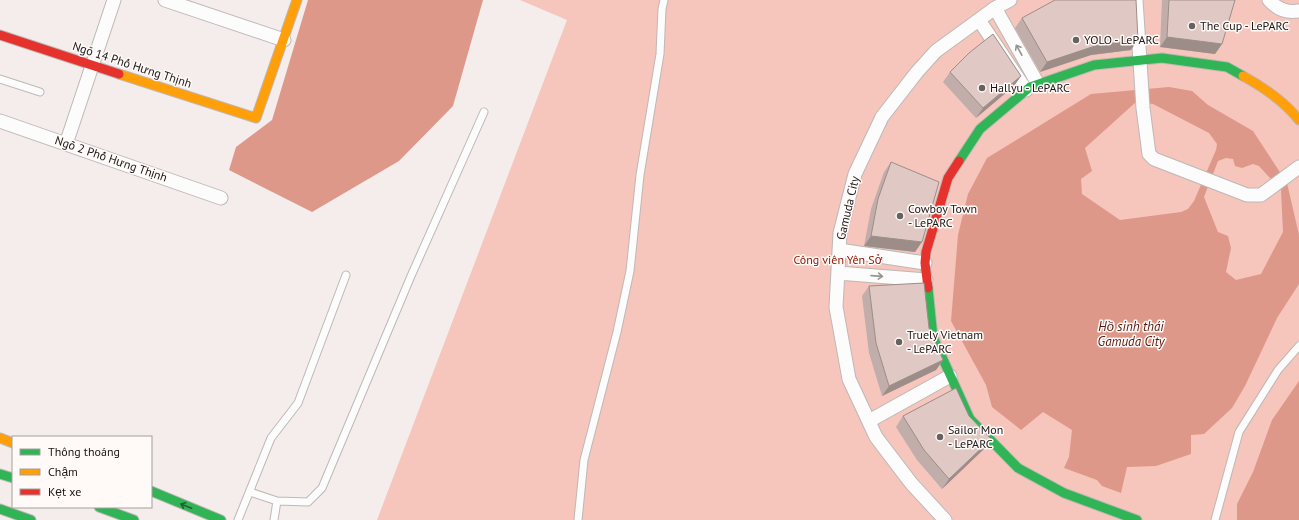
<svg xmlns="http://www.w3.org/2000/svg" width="1299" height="520" font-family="'PT Sans',sans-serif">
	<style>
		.green { fill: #f6c5bb }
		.water { fill: #de988a; fill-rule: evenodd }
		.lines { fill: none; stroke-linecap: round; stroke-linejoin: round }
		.lane-casing { stroke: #beb8b7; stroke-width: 9 }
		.street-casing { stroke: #beb8b7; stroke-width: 15 }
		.fast-casing { stroke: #beb8b7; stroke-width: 11 }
		.slow-casing { stroke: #beb8b7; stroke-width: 11 }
		.jam-casing { stroke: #beb8b7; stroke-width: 11 }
		.lane { stroke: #fdfcfc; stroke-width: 7 }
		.street { stroke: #fdfcfc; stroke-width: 13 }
		.fast { stroke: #30b455; stroke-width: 9 }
		.slow { stroke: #ff9f0a; stroke-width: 9 }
		.jam { stroke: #e5322d; stroke-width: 9 }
		.wall { fill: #c1ada9 }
		.shaded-wall { fill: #9d8d89 }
		.building { fill: #e0c9c4; stroke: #9d8d89 }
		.oneway { stroke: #979594 }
		.oneway2 { stroke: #245e32 }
		.poi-dot { fill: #676261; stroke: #fffaf8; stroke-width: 1.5 }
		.labels { text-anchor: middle; stroke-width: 3; stroke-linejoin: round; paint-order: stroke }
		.poi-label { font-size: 12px; fill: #1b1716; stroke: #fffaf8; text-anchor: start }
		.street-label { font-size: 12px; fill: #1b1716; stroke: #fffaf8 }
		.park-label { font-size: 12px; fill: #8b1500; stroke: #fffaf8 }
		.water-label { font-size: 13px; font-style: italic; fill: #56190d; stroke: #fffaf8 }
	</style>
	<rect width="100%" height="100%" fill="#f4edeb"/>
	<path class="green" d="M520,0H1299V520H377L567,20Z"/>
	<path class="water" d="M308,0H483L453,106L399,161L312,212L229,170L236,147L272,120Z
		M1169,87L1192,91L1208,105L1253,131L1287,183L1299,235V284L1277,318L1245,386L1232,408L1204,434L1191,435V454L1156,466L1127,467L1121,493L1102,486L1097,480L1064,468L1069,457L1072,430L1043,412L1021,430L992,407L986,385L951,321L958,235L968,194L987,158L1091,94ZM1136,102L1153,104L1209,133L1217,144L1216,150L1194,201L1188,209L1181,212L1120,220L1082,194L1081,179L1092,171L1085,148ZM1226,158L1233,159L1235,166L1242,168L1253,164L1259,166L1281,190L1283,232L1261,274L1236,280L1226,272L1231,248L1228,236L1218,232L1204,197L1218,161Z
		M1299,381V520H1237V504L1253,472L1272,420Z"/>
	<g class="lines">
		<defs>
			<path id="lane" d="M0,79L40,92
				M250,492L277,501L308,502L322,488L411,276L484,112
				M238,520L271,438L298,403L346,275
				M274,520L277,501
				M578,520L584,460L617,332L630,271L640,175L660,54L662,9L664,0
				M1215,520L1239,432L1278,370L1299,346"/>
			<path id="street" d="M165,0L284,40
				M1136,0L1143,108L1149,154L1154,159L1247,195H1261L1299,167
				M1269,0C1277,9 1287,13 1299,11
				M995,8L1038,84
				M979,20L1026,90
				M0,121L221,198
				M66,144L114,0
				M839,250L925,263
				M838,273L926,280
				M869,421L950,376
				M945,520L911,483L876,437L849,379L836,307L840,233L855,174L882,117L917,72L936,51L995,8L1010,0"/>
			<path id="fast" d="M959,161L980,129L1030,87L1094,65L1162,58L1227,67L1243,76
				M928,288L933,337L970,419L1018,468L1064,493L1137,520
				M0,474L13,478
				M151,491L221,520
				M99,507L134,520
				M0,509L31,520"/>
			<path id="slow" d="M119,74L256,118L297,0
				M1243,76C1265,88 1284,101 1299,120
				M0,438L13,443"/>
			<path id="jam" d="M0,35L119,74
				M928,288L925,263L926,252L948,178L959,161"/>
		</defs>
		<use href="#lane" class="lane-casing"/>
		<use href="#street" class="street-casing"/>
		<use href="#fast" class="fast-casing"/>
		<use href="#slow" class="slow-casing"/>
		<use href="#jam" class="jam-casing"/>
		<use href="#lane" class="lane"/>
		<use href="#street" class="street"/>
		<use href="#fast" class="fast"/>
		<use href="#slow" class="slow"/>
		<use href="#jam" class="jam"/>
	</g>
	<path class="wall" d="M1162,0H1235L1222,44L1215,54L1160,47Z
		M1022,18L1131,50L1091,55L1040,72L1015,28Z
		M950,72L1021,76L1014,86L976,118L943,82Z
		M891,162L915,252L864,246L871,209L884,172Z
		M869,286L929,328L943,360L936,370L882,396L869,353L862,296Z
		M903,416H969L991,439L984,449L942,489L917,460L896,427Z"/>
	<path class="shaded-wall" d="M1167,37L1222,44L1215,54L1160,47Z
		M1138,40L1131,50L1091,55L1040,72L1047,62L1098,45Z
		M1021,76L1014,86L976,118L983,108Z
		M871,236L922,242L915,252L864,246Z
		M943,360L936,370L882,396L889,386Z
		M991,439L984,449L942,489L949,479Z"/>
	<path class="building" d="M1055,0H1136L1138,40L1098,45L1047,62L1022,18Z
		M1169,0H1235L1222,44L1167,37Z
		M993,34L1021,76L983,108L950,72L969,53Z
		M891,162L939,182L922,242L871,236L878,199Z
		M924,283L929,328L943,360L889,386L876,343L869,286Z
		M956,388L969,416L991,439L949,479L924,450L903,416Z"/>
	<defs><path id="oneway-shaft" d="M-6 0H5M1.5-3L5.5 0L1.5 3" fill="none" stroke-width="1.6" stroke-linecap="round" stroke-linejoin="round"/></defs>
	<g class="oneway">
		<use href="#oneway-shaft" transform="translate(1019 50) rotate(-119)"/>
		<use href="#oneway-shaft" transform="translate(877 276) rotate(4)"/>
	</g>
	<use class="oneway2" href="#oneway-shaft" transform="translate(186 506) rotate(-158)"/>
	<g class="poi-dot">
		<circle cx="1192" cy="26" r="4"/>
		<circle cx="1076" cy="40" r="4"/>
		<circle cx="982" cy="88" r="4"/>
		<circle cx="900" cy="216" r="4"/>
		<circle cx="899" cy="342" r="4"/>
		<circle cx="940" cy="437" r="4"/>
	</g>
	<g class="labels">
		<g class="poi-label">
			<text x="1200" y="30">The Cup - LePARC</text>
			<text x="1084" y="44">YOLO - LePARC</text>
			<text x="990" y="92">Hallyu - LePARC</text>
			<text x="908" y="213">Cowboy Town<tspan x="908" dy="14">- LePARC</tspan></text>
			<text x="907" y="339">Truely Vietnam<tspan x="907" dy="14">- LePARC</tspan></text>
			<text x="948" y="434">Sailor Mon<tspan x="948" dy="14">- LePARC</tspan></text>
		</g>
		<g class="street-label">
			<text transform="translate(132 65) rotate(18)" y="4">Ngõ 14 Phố Hưng Thịnh</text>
			<text transform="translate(111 159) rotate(19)" y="4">Ngõ 2 Phố Hưng Thịnh</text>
			<text transform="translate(848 208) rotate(-77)" y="4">Gamuda City</text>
		</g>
		<g class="park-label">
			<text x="838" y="264">Công viên Yên Sở</text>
		</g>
		<g class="water-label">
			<text x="1131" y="331">Hồ sinh thái<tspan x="1131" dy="15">Gamuda City</tspan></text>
		</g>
	</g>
	<rect x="12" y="436" width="140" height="72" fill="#fffaf8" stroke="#a49f9e"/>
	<rect x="20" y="449" width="20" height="6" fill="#30b455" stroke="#a49f9e"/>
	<text x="48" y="456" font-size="12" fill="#1b1716">Thông thoáng</text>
	<rect x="20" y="469" width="20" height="6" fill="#ff9f0a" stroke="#a49f9e"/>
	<text x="48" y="476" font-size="12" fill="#1b1716">Chậm</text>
	<rect x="20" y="489" width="20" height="6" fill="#e5322d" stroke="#a49f9e"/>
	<text x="48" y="496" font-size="12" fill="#1b1716">Kẹt xe</text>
</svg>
